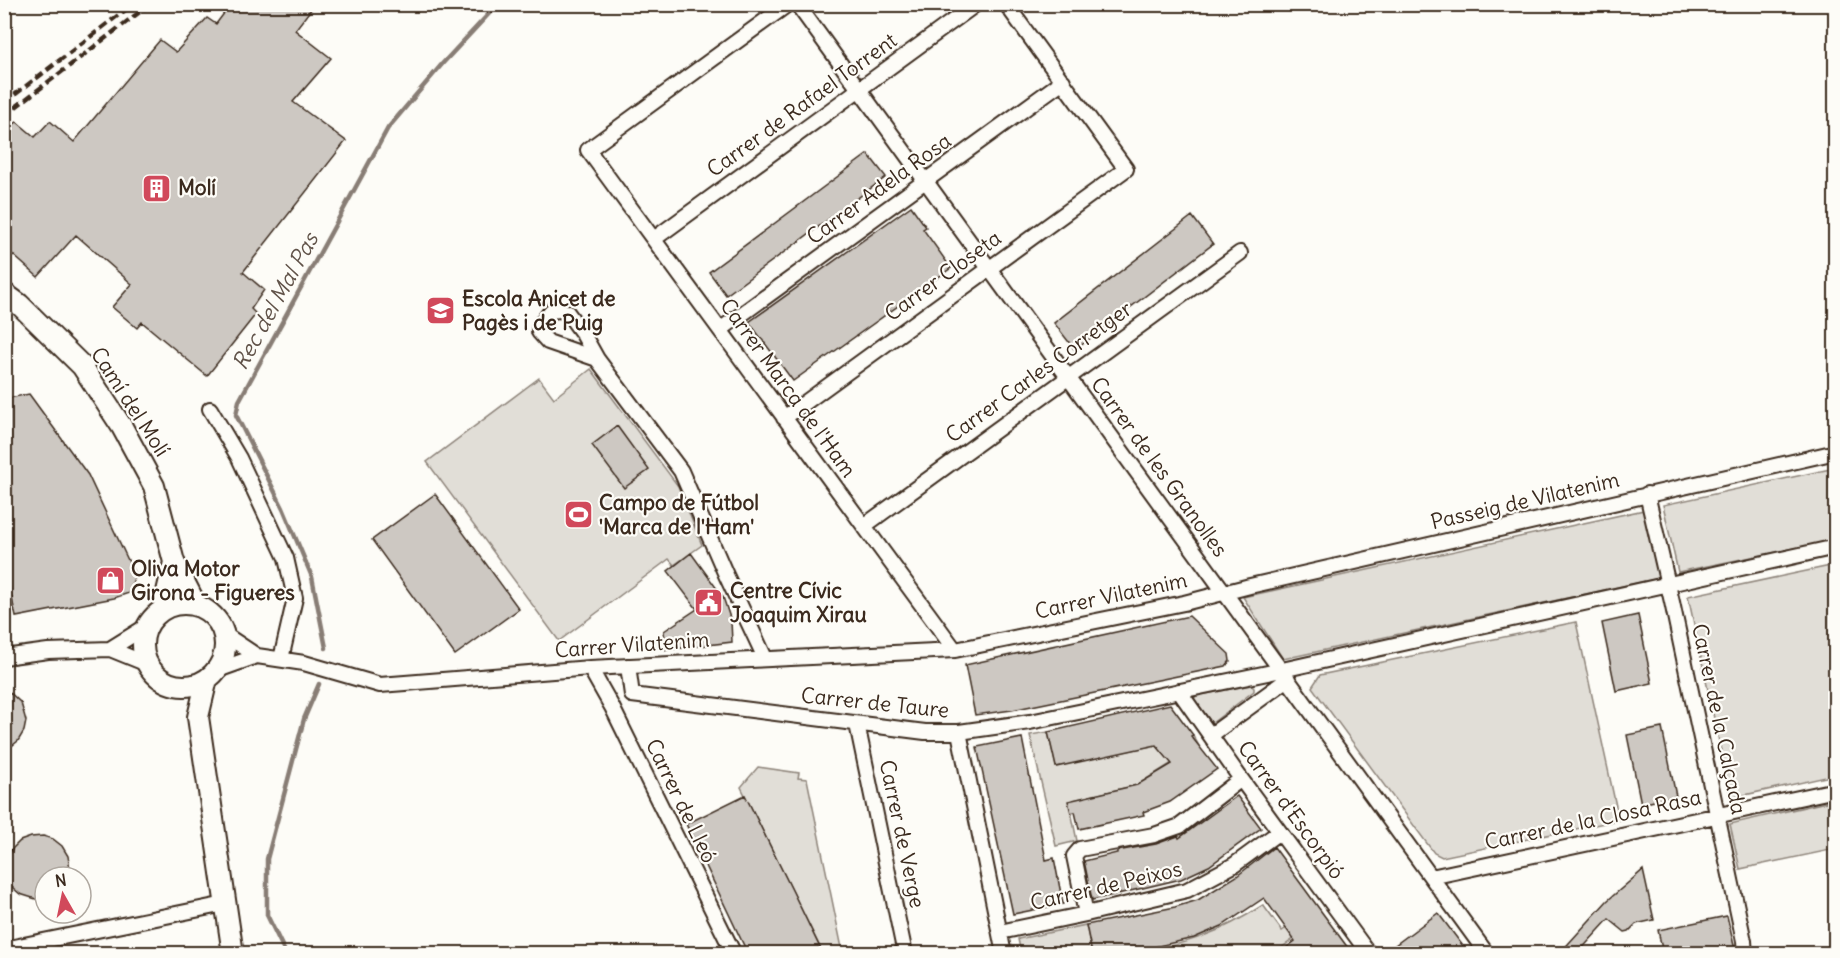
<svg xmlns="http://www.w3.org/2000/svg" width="1840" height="958" font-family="Delius,sans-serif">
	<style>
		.green { fill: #e1ded7; stroke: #8e847a; stroke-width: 1.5 }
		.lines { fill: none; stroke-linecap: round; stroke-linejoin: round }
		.stream { stroke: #887d74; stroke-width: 4.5 }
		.building { fill: #cdc8c2; stroke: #3b2a1e; stroke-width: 1.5 }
		.street-casing { stroke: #3b2a1e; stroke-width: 18 }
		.secondary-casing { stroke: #3b2a1e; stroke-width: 24 }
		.street { stroke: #fdfcf7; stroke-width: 14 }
		.secondary { stroke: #fdfcf7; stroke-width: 20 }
		.rail { stroke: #3b2a1e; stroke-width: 4.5; stroke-dasharray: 9 4.5; stroke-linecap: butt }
		.labels { text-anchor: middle; stroke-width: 4.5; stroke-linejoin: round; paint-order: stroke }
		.street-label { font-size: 21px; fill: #3b2a1e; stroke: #fdfcf7 }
		.poi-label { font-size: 21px; font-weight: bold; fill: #3b2a1e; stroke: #fdfcf7; text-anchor: start }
		.water-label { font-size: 22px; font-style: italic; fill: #615349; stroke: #fdfcf7 }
	</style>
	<rect width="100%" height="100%" fill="#fdfcf7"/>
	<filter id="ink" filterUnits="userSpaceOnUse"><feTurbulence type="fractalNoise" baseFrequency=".0167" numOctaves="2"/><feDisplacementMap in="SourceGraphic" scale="12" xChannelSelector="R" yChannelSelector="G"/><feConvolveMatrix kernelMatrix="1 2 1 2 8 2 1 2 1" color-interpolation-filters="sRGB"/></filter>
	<g filter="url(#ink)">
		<path class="green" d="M591,369L678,486L702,545L674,565L669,559L559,641L427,462L539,378L554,398Z
			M1835,468V540L1678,572L1663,505Z
			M1644,510L1660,578L1283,659L1243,597Z
			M1835,565V775L1731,798L1688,596Z
			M1576,622L1619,820L1442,857L1434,853L1312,687L1320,675Z
			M1251,685L1254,688V691L1212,723L1194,699L1196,696Z
			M1048,732L1056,766L1156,745L1165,755L1193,735L1199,746L1137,785L1069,801L1077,841L1056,846L1030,735Z
			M758,767L799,773L798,778L807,779L843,953H823L741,787Z
			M1835,800V849L1740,869L1730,824Z
			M1263,905L1282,931L1317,907L1324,917L1274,953L1139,954C1190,942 1219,934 1263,905Z
			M1086,925L1092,953H1021L1018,939Z"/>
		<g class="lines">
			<path class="stream" d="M326,648L312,577L283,508L236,415L239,401L388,128L443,63L498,4
				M286,954L267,915V859L304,719L319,684"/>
		</g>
		<path class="building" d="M231,4H315L295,30L331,58L293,102L346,141L243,272L264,290L251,309L256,314L207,376L142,322L137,328L112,307L132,284L76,235L38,277L4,247V131L17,122L35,137L50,121L74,142L160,40L176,52L207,18L216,24Z
			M868,154L886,177L726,295L709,272Z
			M911,206L926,227L923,229L951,268L793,381L749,322Z
			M1192,216L1213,244L1075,350L1054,323Z
			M29,394L88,475L135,575L129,593L114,598L16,617L4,562V399Z
			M617,426L649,470L624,488L592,445Z
			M435,494L519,609L455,655L372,540Z
			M691,553L723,597L731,621L732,642L666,650L664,631L697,609L668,571Z
			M1638,615L1652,683L1616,691L1602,623Z
			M1189,616L1229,654L1230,661L1226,666L1012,710L975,715L965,665Z
			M4,687L21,703L26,721L24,731L18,741L4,752Z
			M1170,704L1193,735L1191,736L1217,769L1170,802L1143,812L1144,815L1079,829L1075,812L1071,813L1068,801L1137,785L1172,764L1156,745L1056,767L1048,732Z
			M1662,728L1676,796L1641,804L1627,735Z
			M1022,738L1046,860L1054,858L1063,904L1013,914L977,747Z
			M745,795L793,892L823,954H748L686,824Z
			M1237,796L1261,828L1209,866L1181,879L1092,900L1084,861L1117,853V851L1156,844L1178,836L1179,838Z
			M43,836L53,839L62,846L68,856L70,869L69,877H45V899L39,900L20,894L12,887L6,870L7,859L12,849L20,841L31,837Z
			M1274,847L1348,948L1341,954H1278L1295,941L1264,898L1222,926L1194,938L1123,954H1092L1086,925L1175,907L1198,900L1237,876Z
			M1643,870L1654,920L1636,924L1629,931L1625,932L1609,919L1577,954H1559L1607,901Z
			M1438,913L1469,954H1383Z
			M1727,916L1736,954H1663L1658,930Z"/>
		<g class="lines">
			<defs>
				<path id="street" d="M788,4L588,150L955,650
					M797,4L1487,954
					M654,239L976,4
					M720,330L1063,81
					M597,359L548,342L539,332L540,325L551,311L559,310L567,312L583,334L597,359L681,471L726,575L765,658
					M210,409L239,458L286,558L295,598L281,659
					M784,418L1126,169L1006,4
					M1647,494L1672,602L1744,941L1745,954
					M864,526L1240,253
					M224,634L257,656
					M110,649L147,626
					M4,657L48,651L110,649L147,664
					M628,666L632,695
					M590,668L612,707L734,954
					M215,671L257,656L304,663L380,685L590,668L955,650L1184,603L1250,586L1836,452
					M1179,691L1241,779L1369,954
					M632,695L925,732H959L1030,722L1282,670L1836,547
					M857,724L905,954
					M959,732L1004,954
					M1211,735L1288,679
					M1431,877L1836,790
					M1086,914L1074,856L1080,849L1154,835L1180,826L1241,779
					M1000,932L1086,914L1187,890L1234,865L1279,832
					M4,949L225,904"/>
				<path id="secondary" d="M4,293L19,304L82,366L122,427L154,486L174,562L196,605
					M143 645a41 41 0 1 1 82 0a41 41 0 1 1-82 0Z
					M163,609L174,562
					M207,679L198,717L233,954"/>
			</defs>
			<use href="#street" class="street-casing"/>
			<use href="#secondary" class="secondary-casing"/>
			<use href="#street" class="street"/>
			<use href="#secondary" class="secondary"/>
			<path class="rail" d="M4,103L133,4
				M4,116L150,4"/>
		</g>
	</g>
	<defs>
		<symbol id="building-square" viewBox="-11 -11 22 22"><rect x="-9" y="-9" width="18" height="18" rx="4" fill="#d1495b" stroke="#fdfcf7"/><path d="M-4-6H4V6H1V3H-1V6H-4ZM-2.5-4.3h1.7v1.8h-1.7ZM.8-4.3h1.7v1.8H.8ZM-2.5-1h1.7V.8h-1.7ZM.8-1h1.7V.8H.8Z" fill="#fff"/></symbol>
		<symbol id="school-square" viewBox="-11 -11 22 22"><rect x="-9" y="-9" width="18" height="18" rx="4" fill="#d1495b" stroke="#fdfcf7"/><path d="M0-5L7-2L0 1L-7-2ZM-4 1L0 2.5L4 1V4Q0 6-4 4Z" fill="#fff"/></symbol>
		<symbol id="stadium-square" viewBox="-11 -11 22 22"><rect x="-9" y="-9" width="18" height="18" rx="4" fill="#d1495b" stroke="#fdfcf7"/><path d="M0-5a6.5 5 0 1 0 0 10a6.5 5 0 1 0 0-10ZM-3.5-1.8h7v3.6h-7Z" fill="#fff"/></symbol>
		<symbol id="shop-square" viewBox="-11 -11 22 22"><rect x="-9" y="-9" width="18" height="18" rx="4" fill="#d1495b" stroke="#fdfcf7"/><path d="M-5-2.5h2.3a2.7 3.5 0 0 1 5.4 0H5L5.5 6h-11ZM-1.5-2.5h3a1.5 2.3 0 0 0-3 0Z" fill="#fff"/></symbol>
		<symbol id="civic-square" viewBox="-11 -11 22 22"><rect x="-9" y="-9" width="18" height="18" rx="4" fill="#d1495b" stroke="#fdfcf7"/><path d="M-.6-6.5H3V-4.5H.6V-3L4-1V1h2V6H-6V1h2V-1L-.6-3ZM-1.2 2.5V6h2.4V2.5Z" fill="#fff"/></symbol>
	</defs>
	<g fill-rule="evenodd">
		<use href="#building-square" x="140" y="172" width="33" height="33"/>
		<use href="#school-square" x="424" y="294" width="33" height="33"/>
		<use href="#stadium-square" x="562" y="498" width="33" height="33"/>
		<use href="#shop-square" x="94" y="564" width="33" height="33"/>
		<use href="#civic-square" x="692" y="586" width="33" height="33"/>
	</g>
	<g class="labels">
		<g class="street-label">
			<text transform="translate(802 105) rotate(-36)" y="7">Carrer de Rafael Torrent</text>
			<text transform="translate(879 189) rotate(-36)" y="7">Carrer Adela Rosa</text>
			<text transform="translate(943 276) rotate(-36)" y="7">Carrer Closeta</text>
			<text transform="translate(1039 372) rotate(-36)" y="7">Carrer Carles Corretger</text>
			<text transform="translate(788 388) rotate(54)" y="7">Carrer Marca de l'Ham</text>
			<text transform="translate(130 402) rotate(57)" y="7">Camí del Molí</text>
			<text transform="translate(1159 467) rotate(54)" y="7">Carrer de les Granolles</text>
			<text transform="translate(1525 501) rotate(-13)" y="7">Passeig de Vilatenim</text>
			<text transform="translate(1111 596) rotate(-12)" y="7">Carrer Vilatenim</text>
			<text transform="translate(632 645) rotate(-4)" y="7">Carrer Vilatenim</text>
			<text transform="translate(875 703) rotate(6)" y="7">Carrer de Taure</text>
			<text transform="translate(1719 719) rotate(78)" y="7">Carrer de la Calçada</text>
			<text transform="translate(681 801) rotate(64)" y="7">Carrer de Lleó</text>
			<text transform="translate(1291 810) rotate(54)" y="7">Carrer d'Escorpió</text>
			<text transform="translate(1593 820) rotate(-12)" y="7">Carrer de la Closa Rasa</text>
			<text transform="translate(902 834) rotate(78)" y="7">Carrer de Verge</text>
			<text transform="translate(1106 886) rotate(-13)" y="7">Carrer de Peixos</text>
		</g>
		<g class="poi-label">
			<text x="178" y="195">Molí</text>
			<text x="462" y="306">Escola Anicet de<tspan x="462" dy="24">Pagès i de Puig</tspan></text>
			<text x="599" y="510">Campo de Fútbol<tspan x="599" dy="24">'Marca de l'Ham'</tspan></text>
			<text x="131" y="576">Oliva Motor<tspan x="131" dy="24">Girona - Figueres</tspan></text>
			<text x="730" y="598">Centre Cívic<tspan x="730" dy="24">Joaquim Xirau</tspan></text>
		</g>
		<g class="water-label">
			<text transform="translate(275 301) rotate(-61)" y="8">Rec del Mal Pas</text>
		</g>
	</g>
	<rect width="1840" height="958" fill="none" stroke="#fdfcf7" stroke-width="24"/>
	<rect x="12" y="12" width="1816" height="934" fill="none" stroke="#3b2a1e" stroke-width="2" filter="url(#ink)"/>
	<g transform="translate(63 895) rotate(351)"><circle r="28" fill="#fdfcf7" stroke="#afa8a0" stroke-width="1.5"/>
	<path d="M0-4.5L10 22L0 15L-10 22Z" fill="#d1495b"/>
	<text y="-9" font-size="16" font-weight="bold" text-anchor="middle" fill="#3b2a1e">N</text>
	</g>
</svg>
